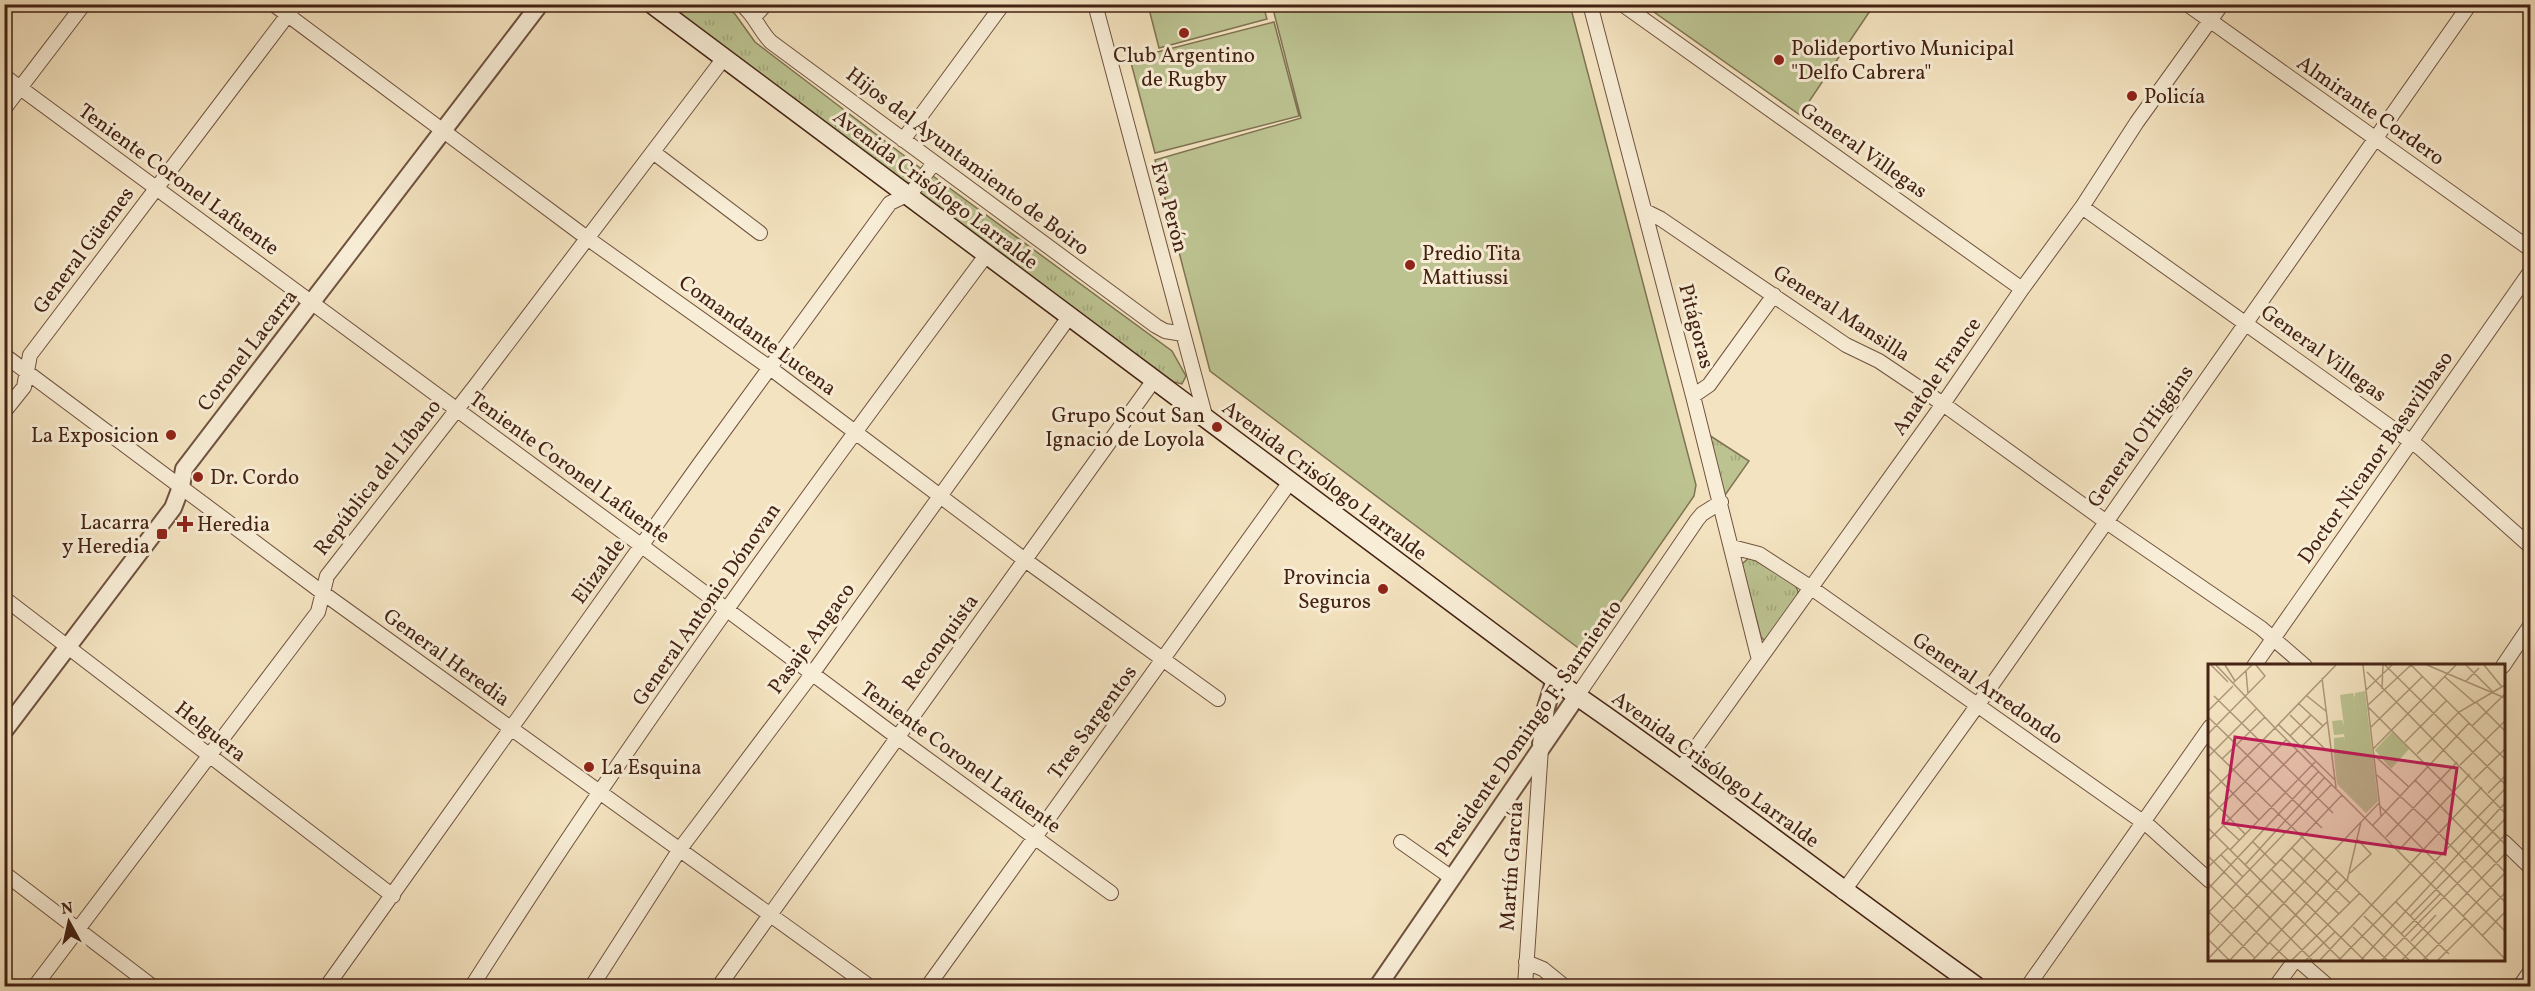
<svg xmlns="http://www.w3.org/2000/svg" width="2535" height="991" font-family="Vollkorn,serif">
	<style>
		.grass { fill: #bcc391; stroke: #807252; stroke-width: 1.5 }
		.park { fill: url(#park-tufts); stroke: #807252; stroke-width: 1.5 }
		.lines { fill: none; stroke-linecap: round; stroke-linejoin: round }
		.minor-casing { stroke: #70523f; stroke-width: 16 }
		.tertiary-casing { stroke: #70523f; stroke-width: 20 }
		.secondary-casing { stroke: #442214; stroke-width: 21 }
		.minor { stroke: #f8edd6; stroke-width: 14 }
		.tertiary { stroke: #f8edd6; stroke-width: 16 }
		.secondary { stroke: #f8edd6; stroke-width: 18 }
		.poi-dot { fill: #8f2418; stroke: #f8edd6; stroke-width: 2 }
		.labels { text-anchor: middle; stroke-width: 6; stroke-linejoin: round; paint-order: stroke }
		.poi-label { font-size: 21px; fill: #442214; stroke: #f8edd6; text-anchor: start }
		.street-label { font-size: 21px; fill: #442214; stroke: #f8edd6 }
		.inset-road { fill: none; stroke: #ae967b; stroke-width: 1.5 }
		.view { fill: #c2185b; fill-opacity: 0.15; stroke: #c2185b; stroke-width: 3 }
		.inset-edge { fill: none; stroke: #442214; stroke-width: 3 }
	</style>
	<defs>
		<pattern id="park-tufts" width="24" height="20" patternUnits="userSpaceOnUse" patternTransform="scale(1.5)"><rect width="24" height="20" fill="#bcc391"/><path d="M3 7l-1-3M5 7V3M7 7l1-3M15 17l-1-3M17 17v-4M19 17l1-3" fill="none" stroke="#a3a77c"/></pattern>
	</defs>
	<rect width="100%" height="100%" fill="#f4e3c0"/>
	<filter id="stains"><feTurbulence type="fractalNoise" baseFrequency=".00333" numOctaves="4"/><feColorMatrix values="0 0 0 0 .2 0 0 0 0 .09 0 0 0 0 .02 0 0 0 .5 -.17"/></filter>
	<radialGradient id="worn" r=".72"><stop offset=".6" stop-color="#630" stop-opacity="0"/><stop offset="1" stop-color="#630" stop-opacity=".3"/></radialGradient>
	<path class="grass" d="M1148,5H1263L1267,19L1159,48Z
		M1272,5H1570L1696,485L1694,496L1585,653L1210,371L1155,160L1301,118Z
		M1644,5H1874L1800,115Z
		M1274,22L1299,116L1155,153L1130,59Z"/>
	<path class="park" d="M665,5H723L735,14L755,42L923,170L912,183H907Z
		M933,176L1172,351L1186,376L1182,384L1174,382L920,194V190Z
		M1709,435L1749,461L1723,498Z
		M1750,557L1795,585L1798,591L1797,597L1768,638L1764,640L1761,637L1742,564Z"/>
	<g class="lines">
		<defs>
			<path id="minor" d="M273,4L587,238L770,368L1025,560L1218,699
				M741,4C755,15 759,30 771,42L1156,326L1165,331L1183,334
				M1095,4L1206,419
				M1590,4L1693,396L1759,660
				M1622,4L2022,289
				M2187,4L2530,249
				M754,17L766,4
				M4,76L642,546L897,737L1111,893
				M4,109L84,4
				M903,140L1003,4
				M653,152L760,233
				M2082,207L2420,448L2530,546
				M1645,211L1661,219L1846,345L1879,361L1943,404L2105,521L2261,628L2305,666
				M4,355L323,593L869,986
				M1693,396L1709,385L1774,295
				M4,412L24,387L30,355L296,4
				M1732,547L1759,554L1810,587L2150,827L2210,881
				M4,598L393,896
				M2254,666L2530,272
				M2503,666L2530,626
				M1577,696L1697,520L1702,514L1721,502
				M1680,770L1943,404L2022,289L2082,207L2137,122L2222,4
				M1401,842L1452,878
				M2504,842L2530,867
				M4,873L152,986
				M1843,892L1977,706L2470,4
				M2298,960L2328,986
				M1526,962L1543,969L1564,986
				M35,986L318,612L327,576L476,385L724,58
				M327,986L701,462L890,203L911,193L934,163
				M472,986C632,734 809,493 987,254
				M592,986L680,849L812,674L1069,317
				M719,986L1154,380
				M928,986L1290,482
				M1525,986L1541,748
				M2028,986L2210,727
				M2276,986L2295,960
				M2520,986L2530,972"/>
			<path id="tertiary" d="M4,731L173,508L181,487L184,469L540,4
				M1541,744L1546,708L1555,679
				M1378,986L1577,696"/>
			<path id="secondary" d="M652,4L1577,696C1712,789 1842,891 1976,986"/>
		</defs>
		<use href="#minor" class="minor-casing"/>
		<use href="#tertiary" class="tertiary-casing"/>
		<use href="#secondary" class="secondary-casing"/>
		<use href="#minor" class="minor"/>
		<use href="#tertiary" class="tertiary"/>
		<use href="#secondary" class="secondary"/>
	</g>
	<g class="poi-dot">
		<circle cx="1184" cy="33" r="6"/>
		<circle cx="1779" cy="60" r="6"/>
		<circle cx="2132" cy="96" r="6"/>
		<circle cx="1410" cy="265" r="6"/>
		<circle cx="1217" cy="427" r="6"/>
		<circle cx="171" cy="435" r="6"/>
		<circle cx="198" cy="477" r="6"/>
		<path d="M182 515h6v6h6v6h-6v6h-6v-6h-6v-6h6z"/>
		<rect x="156" y="528" width="12" height="12" rx="3"/>
		<circle cx="1383" cy="589" r="6"/>
		<circle cx="589" cy="767" r="6"/>
	</g>
	<g class="labels">
		<g class="poi-label">
			<text x="1791" y="55">Polideportivo Municipal<tspan x="1791" dy="24">"Delfo Cabrera"</tspan></text>
			<text x="1184" y="62" text-anchor="middle">Club Argentino<tspan x="1184" dy="24">de Rugby</tspan></text>
			<text x="2144" y="103">Policía</text>
			<text x="1422" y="260">Predio Tita<tspan x="1422" dy="24">Mattiussi</tspan></text>
			<text x="1205" y="422" text-anchor="end">Grupo Scout San<tspan x="1205" dy="24">Ignacio de Loyola</tspan></text>
			<text x="159" y="442" text-anchor="end">La Exposicion</text>
			<text x="210" y="484">Dr. Cordo</text>
			<text x="150" y="529" text-anchor="end">Lacarra<tspan x="150" dy="24">y Heredia</tspan></text>
			<text x="197" y="531">Heredia</text>
			<text x="1371" y="584" text-anchor="end">Provincia<tspan x="1371" dy="24">Seguros</tspan></text>
			<text x="601" y="774">La Esquina</text>
		</g>
		<g class="street-label">
			<text transform="translate(2371 110) rotate(35)" y="7">Almirante Cordero</text>
			<text transform="translate(1864 150) rotate(35)" y="7">General Villegas</text>
			<text transform="translate(968 161) rotate(37)" y="7">Hijos del Ayuntamiento de Boiro</text>
			<text transform="translate(179 179) rotate(36)" y="7">Teniente Coronel Lafuente</text>
			<text transform="translate(936 189) rotate(37)" y="7">Avenida Crisólogo Larralde</text>
			<text transform="translate(1170 207) rotate(75)" y="7">Eva Perón</text>
			<text transform="translate(83 250) rotate(-53)" y="7">General Güemes</text>
			<text transform="translate(1842 313) rotate(33)" y="7">General Mansilla</text>
			<text transform="translate(1697 326) rotate(75)" y="7">Pitágoras</text>
			<text transform="translate(758 335) rotate(36)" y="7">Comandante Lucena</text>
			<text transform="translate(247 350) rotate(-52)" y="7">Coronel Lacarra</text>
			<text transform="translate(2324 353) rotate(36)" y="7">General Villegas</text>
			<text transform="translate(1936 376) rotate(-55)" y="7">Anatole France</text>
			<text transform="translate(2140 436) rotate(-55)" y="7">General O'Higgins</text>
			<text transform="translate(2375 457) rotate(-55)" y="7">Doctor Nicanor Basavilbaso</text>
			<text transform="translate(570 467) rotate(36)" y="7">Teniente Coronel Lafuente</text>
			<text transform="translate(377 477) rotate(-52)" y="7">República del Líbano</text>
			<text transform="translate(1325 480) rotate(37)" y="7">Avenida Crisólogo Larralde</text>
			<text transform="translate(598 571) rotate(-54)" y="7">Elizalde</text>
			<text transform="translate(706 604) rotate(-55)" y="7">General Antonio Dónovan</text>
			<text transform="translate(811 638) rotate(-54)" y="7">Pasaje Angaco</text>
			<text transform="translate(940 642) rotate(-54)" y="7">Reconquista</text>
			<text transform="translate(447 657) rotate(36)" y="7">General Heredia</text>
			<text transform="translate(1988 688) rotate(35)" y="7">General Arredondo</text>
			<text transform="translate(1092 722) rotate(-54)" y="7">Tres Sargentos</text>
			<text transform="translate(1528 728) rotate(-55)" y="7">Presidente Domingo F. Sarmiento</text>
			<text transform="translate(211 731) rotate(38)" y="7">Helguera</text>
			<text transform="translate(961 757) rotate(36)" y="7">Teniente Coronel Lafuente</text>
			<text transform="translate(1716 769) rotate(36)" y="7">Avenida Crisólogo Larralde</text>
			<text transform="translate(1511 866) rotate(-86)" y="7">Martín García</text>
		</g>
	</g>
	<g transform="translate(2208 664)">
		<rect width="297" height="297" fill="#f4e3c0"/>
		<path d="M145,29L147,46H153L160,54L164,85L170,137L158,149L129,120L126,92V74L136,73L137,77L136,70L126,71L124,57L134,56L136,62L132,31ZM184,68L201,85L183,105L167,86Z" fill="#bcc391"/>
		<path d="M157,27L160,54L154,55L153,46L147,47L145,29L147,33V29Z" fill="#bcc391"/>
		<path class="inset-road" d="M3,1L20,18M17,1L27,17M155,1L173,152M177,1L297,120M203,1L297,95M219,1L297,34M258,1L285,28M276,1L294,23M38,7L40,30M159,8L297,149M237,13L267,39M114,14L128,124M258,17L271,4M25,19L44,1M174,25L175,1M158,26L184,1M6,32L125,149M99,32L119,48M268,38L297,67M90,39L115,62M160,41L203,1M160,43L297,180M0,47L25,22M82,51L116,84M0,53L114,164M70,60L127,116M264,62L297,30M163,63L215,12M67,64L265,262M67,64L128,1M0,70L57,12L48,1M82,72L103,51M197,78L239,36M0,81L220,296M93,83L119,58M165,85L248,1M209,90L251,48L297,21M166,91L201,123M0,93L48,45M14,95L57,53M252,101L297,57M0,104L51,156M169,111L217,155L297,238M266,115L297,85M207,116L297,208M280,129L297,112M0,131L67,64L8,1M0,132L37,170M172,142L297,267M0,155L79,75M165,161L261,59M16,162L31,176M0,164L133,296M178,173L249,98M0,177L90,86M45,178L68,201M84,184L142,239M22,186L107,98M191,186L262,110M13,191L35,213M0,192L104,296M73,195L131,250M37,201L117,113M0,203L20,184M64,206L156,296M142,209L163,190L149,175M139,217L153,158M0,219L60,280M0,225L111,107M188,238L241,290M0,247L47,294M0,249L124,120M156,252L201,296M202,252L297,155M255,252L297,209M265,262L297,295M145,263L179,296M193,270L233,229M0,272L134,131M274,272L297,248M0,275L21,296M203,277L228,251M62,279L80,296M0,295L106,184M22,296L172,138M45,296L129,207M63,296L138,216M84,296L152,229M98,296L127,268M112,296L274,123M131,296L297,125M153,296L297,139M174,296L297,171M194,296L297,190M215,296L257,254M230,296L297,229"/>
		<path class="view" d="M27,73L249,104L237,190L15,159Z"/>
		<rect width="297" height="297" class="inset-edge"/>
	</g>
	<rect width="2535" height="991" fill="none" stroke="#f4e3c0" stroke-width="24"/>
	<rect x="6" y="6" width="2523" height="979" fill="none" stroke="#442214" stroke-width="3"/>
	<rect x="12" y="12" width="2511" height="967" fill="none" stroke="#442214" stroke-width="1.5"/>
	<g transform="translate(69 922) rotate(352)" stroke="#f8edd6" stroke-width="4.5" paint-order="stroke">
	<path d="M0-4.5L10 22L0 15L-10 22Z" fill="#442214"/>
	<text y="-9" font-size="16" font-weight="bold" text-anchor="middle" fill="#442214">N</text>
	</g>
	<rect width="100%" height="100%" filter="url(#stains)"/>
	<rect width="100%" height="100%" fill="url(#worn)"/>
</svg>
